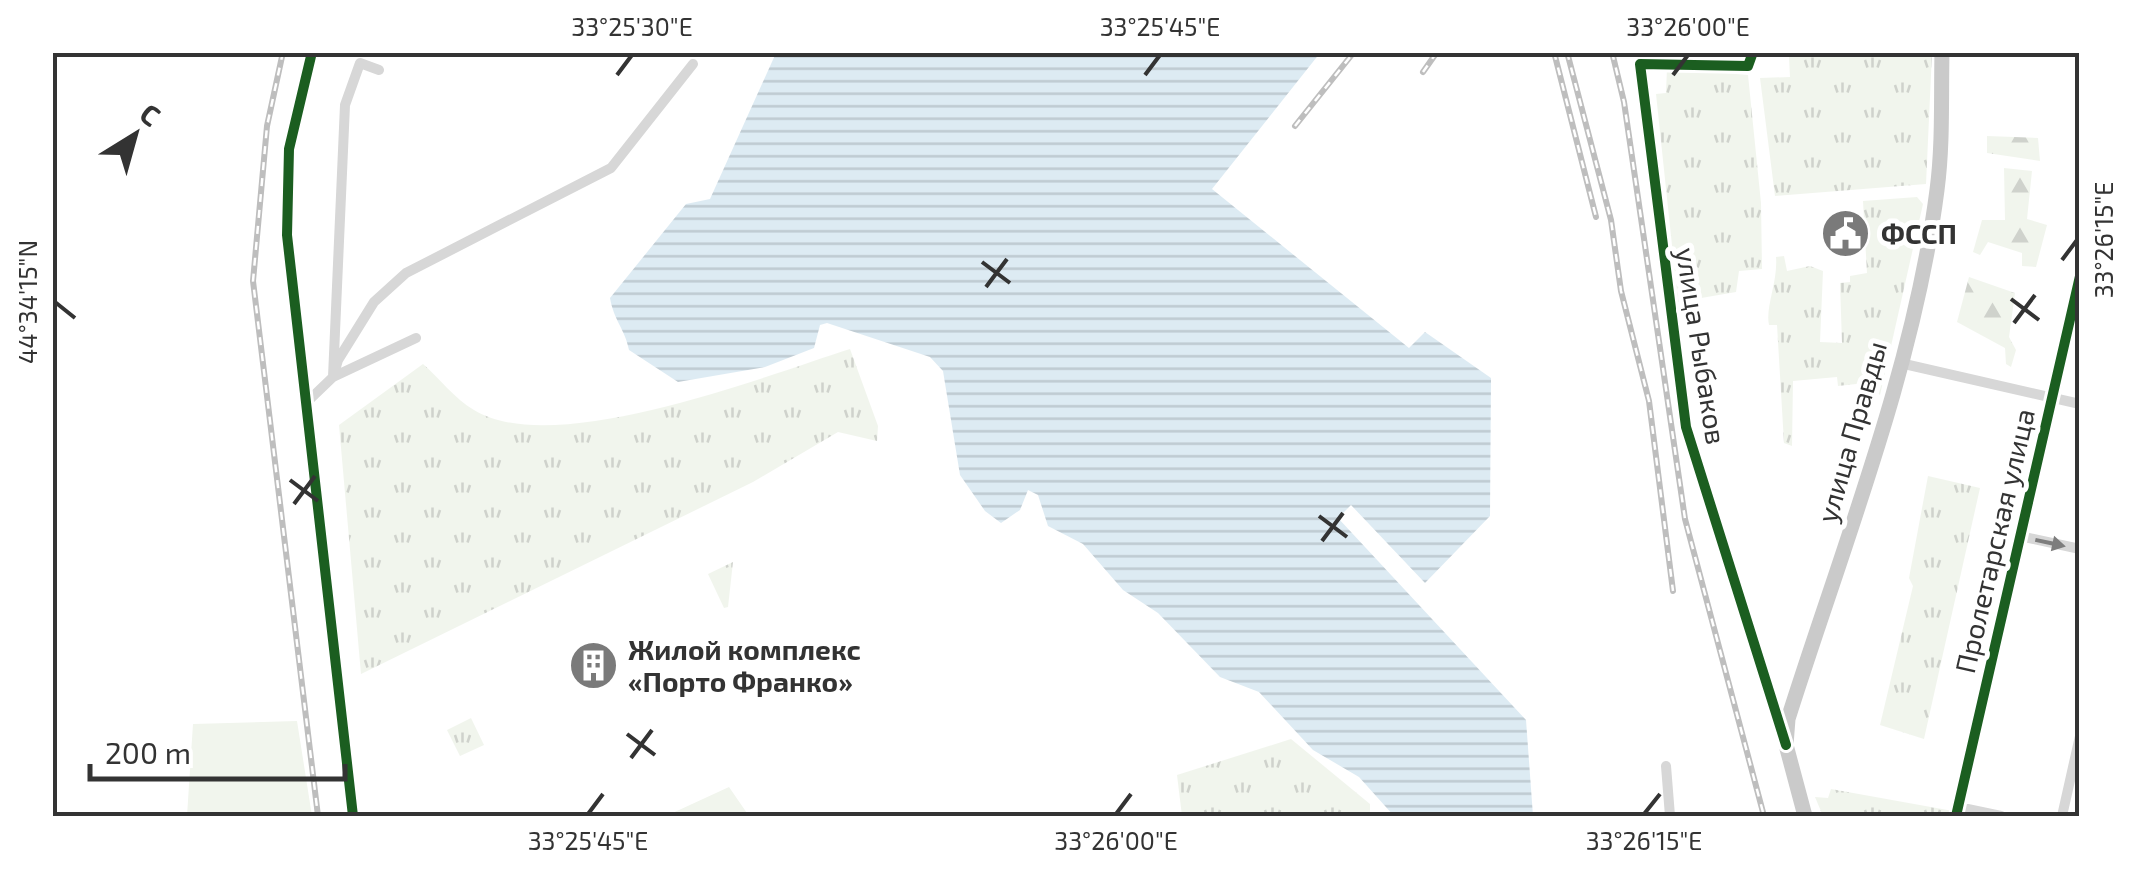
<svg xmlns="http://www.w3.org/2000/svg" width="2132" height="869" font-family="'Exo 2',sans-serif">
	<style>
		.grass { fill: url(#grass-tufts) }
		.forest { fill: url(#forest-firs) }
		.garden { fill: #f1f5ed }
		.water { fill: url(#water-rules) }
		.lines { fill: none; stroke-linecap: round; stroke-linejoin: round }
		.minor { stroke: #d7d7d7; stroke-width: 10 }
		.primary { stroke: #cacaca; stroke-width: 15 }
		.rail-casing { stroke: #bebebe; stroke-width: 6 }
		.rail { stroke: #fff; stroke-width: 2.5; stroke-dasharray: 8; stroke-linecap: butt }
		.cycleway-casing { stroke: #fff; stroke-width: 16 }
		.cycleway { stroke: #1b5e20; stroke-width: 10 }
		.oneway { fill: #7d7d7d }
		.ticks { fill: none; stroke: #333; stroke-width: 4 }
		.labels { text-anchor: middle; stroke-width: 10; stroke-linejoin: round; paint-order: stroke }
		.poi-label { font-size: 28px; font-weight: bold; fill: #333; stroke: #fff; text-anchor: start }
		.street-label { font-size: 28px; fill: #333; stroke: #fff }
		.neatline { fill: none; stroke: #333; stroke-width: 4 }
		.ticks-label { font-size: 25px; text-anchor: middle; fill: #333 }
	</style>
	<defs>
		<pattern id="grass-tufts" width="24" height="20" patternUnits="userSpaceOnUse" patternTransform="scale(2.5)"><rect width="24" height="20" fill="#f1f5ed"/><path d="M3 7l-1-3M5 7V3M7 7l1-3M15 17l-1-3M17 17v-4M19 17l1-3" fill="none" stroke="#cfd2cc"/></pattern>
		<pattern id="forest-firs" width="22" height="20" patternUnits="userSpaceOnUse" patternTransform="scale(2.5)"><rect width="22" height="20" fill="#f1f5ed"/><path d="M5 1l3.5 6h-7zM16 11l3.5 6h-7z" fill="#cfd2cc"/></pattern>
		<pattern id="water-rules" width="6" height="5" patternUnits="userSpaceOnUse" patternTransform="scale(2.5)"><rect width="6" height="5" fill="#ddebf3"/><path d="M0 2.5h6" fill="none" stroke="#becad1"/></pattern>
	</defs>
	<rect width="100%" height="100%" fill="#fff"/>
	<path class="grass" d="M1829,52L1932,53L1926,184L1775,196L1760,78L1790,77L1789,57Z
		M1667,68L1748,75L1761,203L1762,269L1739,271L1736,292L1678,302L1656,94L1666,93Z
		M1917,197L1923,204L1880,395L1865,383L1838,386L1837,377L1793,381L1792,446L1784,443L1777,325H1769C1765,307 1778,282 1776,257L1784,256L1787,271L1810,266L1823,271L1820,342L1842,343L1840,283L1850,282V276L1867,273L1863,201Z
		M850,349L878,426L877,441L838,432L753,482L361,674L339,425L423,364C439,378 455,399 474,410C553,459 765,376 850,349Z
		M1928,476L1980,488L1924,739L1880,725L1913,586L1909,578Z
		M733,562L728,607L724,608L708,574Z
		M471,718L484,745L460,756L447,730Z
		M1291,739L1370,804V816H1182L1177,775Z
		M1831,789L1953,811L1952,816H1823L1815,797L1828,798Z"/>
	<path class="forest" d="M1987,136L2038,138L2040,161L1987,153Z
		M2004,168L2032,171L2027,219L2047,225L2036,267L2022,266V253L1988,242L1980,255L1973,252L1982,220H2005Z
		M1969,277L2015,293L2009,337L2016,350L2011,367L2006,364L2005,348L1957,322Z"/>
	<path class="garden" d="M297,721L312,816H187L193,724Z
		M729,787L749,816H666Z"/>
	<path class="water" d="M776,53H1320L1212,189L1409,348L1425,332L1491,378L1490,516L1425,583L1351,505L1338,518L1526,720L1533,816H1394L1359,777L1313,750L1259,692L1220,677L1158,613L1123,590L1083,544L1048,526L1038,495L1028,490L1020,510L1001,523L985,511L960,475L943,371L930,357L827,323L820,325L814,348L765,367L678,382L629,350C625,329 614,321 610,298L686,204L710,199Z"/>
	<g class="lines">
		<path class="minor" d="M312,52L289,149L287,235L353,816
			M1753,52L1748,66L1640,64L1686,427L1784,739
			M1900,363L2080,404
			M333,377L338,360L374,302L406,273L611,168L693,64
			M333,377L416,338
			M308,401L333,377L345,105L360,63L379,70
			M2020,536L2080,549
			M1666,766L1670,816
			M1958,807L2001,816
			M1956,816L2080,276
			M2062,816L2080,736"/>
		<path class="primary" d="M1805,816L1786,745L1788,719C1842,548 1914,369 1937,190C1943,145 1941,98 1942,52"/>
		<defs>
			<path id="rail" d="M283,52L267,126L253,281L318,816
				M1554,52L1596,217
				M1567,52L1611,220L1621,291L1649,401L1673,591
				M1612,52L1624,102L1685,519L1764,816
				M1423,72L1437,52
				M1295,126L1354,52"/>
		</defs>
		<use href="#rail" class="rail-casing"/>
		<use href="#rail" class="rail"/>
		<defs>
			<path id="cycleway" d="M312,52L289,149L287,235L353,816
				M1753,52L1748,66L1640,64L1686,427L1786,745
				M1956,816L2080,276"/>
		</defs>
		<use href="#cycleway" class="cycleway-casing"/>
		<use href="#cycleway" class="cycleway"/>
	</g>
	<defs><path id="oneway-solid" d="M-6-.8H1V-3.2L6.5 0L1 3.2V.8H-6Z" transform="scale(2.5)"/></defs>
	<use class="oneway" href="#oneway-solid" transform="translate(2050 543) rotate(12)"/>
	<path class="ticks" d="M617,75L632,55M1145,75L1160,55M1673,75L1688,55M2062,260L2077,240M982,262L1010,283M986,287L1007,259M2011,299L2039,320M55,302L75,318M2014,323L2035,295M290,480L318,501M294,504L315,476M1319,516L1347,537M1322,541L1343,513M627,734L655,755M631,758L652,730M588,814L603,794M1116,814L1131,794M1644,814L1660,794"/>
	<defs>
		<symbol id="civic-disc" viewBox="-11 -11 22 22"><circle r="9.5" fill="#7a7a7a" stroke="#fff"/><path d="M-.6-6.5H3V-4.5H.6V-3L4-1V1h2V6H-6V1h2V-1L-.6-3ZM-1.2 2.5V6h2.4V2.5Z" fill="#fff"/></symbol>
		<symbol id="building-disc" viewBox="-11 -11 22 22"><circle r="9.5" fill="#7a7a7a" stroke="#fff"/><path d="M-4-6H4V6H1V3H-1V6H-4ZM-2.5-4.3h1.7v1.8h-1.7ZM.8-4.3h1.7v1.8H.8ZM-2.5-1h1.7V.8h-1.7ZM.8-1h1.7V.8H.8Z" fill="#fff"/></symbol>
	</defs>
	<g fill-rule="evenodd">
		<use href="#civic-disc" x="1818" y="206" width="55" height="55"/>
		<use href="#building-disc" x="566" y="638" width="55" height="55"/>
	</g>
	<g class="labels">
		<g class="poi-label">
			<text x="1881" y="244">ФССП</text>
			<text x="628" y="660">Жилой комплекс<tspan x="628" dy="32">«Порто Франко»</tspan></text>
		</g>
		<g class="street-label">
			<text transform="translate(1701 346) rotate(81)" y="10">улица Рыбаков</text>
			<text transform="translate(1852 432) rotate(-74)" y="10">улица Правды</text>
			<text transform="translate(1995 541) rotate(-77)" y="10">Пролетарская улица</text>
		</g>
	</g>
	<rect width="2132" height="869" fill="none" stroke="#ffffff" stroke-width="110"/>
	<g transform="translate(135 135) rotate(37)" stroke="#ffffff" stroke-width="8" paint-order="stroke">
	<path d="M0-8L18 38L0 25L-18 38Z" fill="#333333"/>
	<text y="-15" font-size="28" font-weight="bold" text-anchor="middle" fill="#333333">С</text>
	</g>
	<path d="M90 764v15h255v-15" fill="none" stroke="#333333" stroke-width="5"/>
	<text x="105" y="764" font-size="30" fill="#333333" stroke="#ffffff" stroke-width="8" paint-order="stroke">200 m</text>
	<rect x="55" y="55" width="2022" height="759" class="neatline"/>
	<g class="ticks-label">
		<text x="632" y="36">33°25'30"E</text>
		<text x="1160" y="36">33°25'45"E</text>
		<text x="1688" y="36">33°26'00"E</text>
		<text transform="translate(2104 240) rotate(-90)" y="9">33°26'15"E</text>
		<text transform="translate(28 302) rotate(-90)" y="9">44°34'15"N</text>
		<text x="588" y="850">33°25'45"E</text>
		<text x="1116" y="850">33°26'00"E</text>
		<text x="1644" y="850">33°26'15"E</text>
	</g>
</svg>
